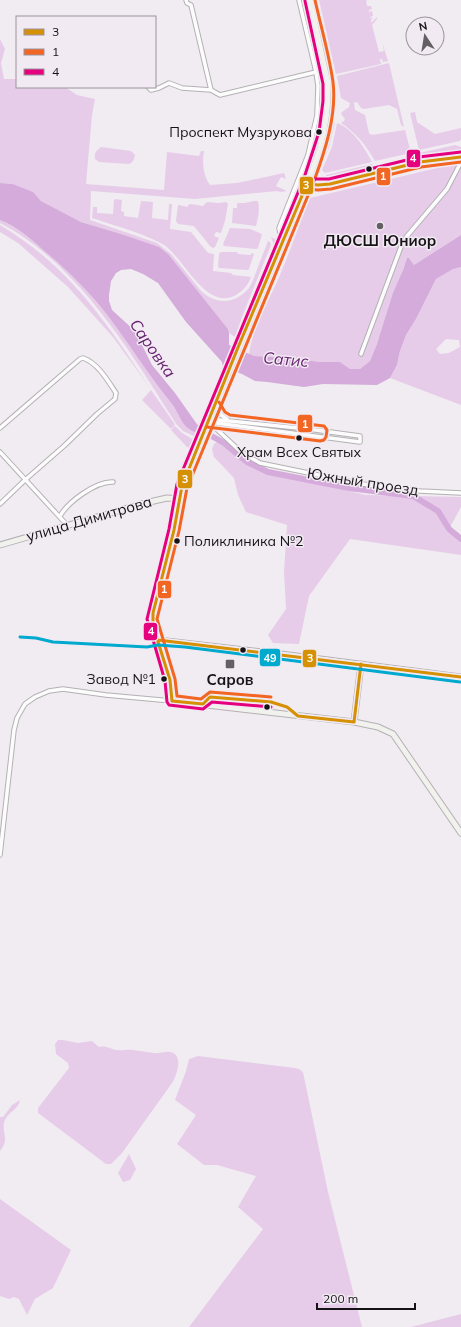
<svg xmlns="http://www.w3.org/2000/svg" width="461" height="1327" font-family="Mulish,sans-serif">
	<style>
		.green { fill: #e6cce9; fill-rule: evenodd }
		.water { fill: #d4abda }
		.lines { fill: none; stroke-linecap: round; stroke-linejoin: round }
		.river { stroke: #d4abda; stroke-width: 6 }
		.street-casing { stroke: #b4b1b4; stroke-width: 5.5 }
		.secondary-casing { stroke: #b4b1b4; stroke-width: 7 }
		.street { stroke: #fdfcfd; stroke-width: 3.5 }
		.secondary { stroke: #f1f1ee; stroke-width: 5 }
		.bus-1-casing { stroke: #f2eaf3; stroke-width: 6 }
		.bus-2-casing { stroke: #f2eaf3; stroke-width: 6 }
		.bus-3-casing { stroke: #f2eaf3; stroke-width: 6 }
		.bus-4-casing { stroke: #f2eaf3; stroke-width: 6 }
		.bus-1 { stroke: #d59003; stroke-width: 3 }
		.bus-2 { stroke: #f26522; stroke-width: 3 }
		.bus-3 { stroke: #e5007d; stroke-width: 3 }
		.bus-4 { stroke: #00a9ce; stroke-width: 3 }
		.bus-dot { fill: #161316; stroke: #f2eaf3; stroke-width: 1.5 }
		.poi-dot { fill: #635f63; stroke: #f2eaf3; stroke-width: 1.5 }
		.labels { text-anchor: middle; stroke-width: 3; stroke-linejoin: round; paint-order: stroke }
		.bus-label { font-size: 14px; fill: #161316; stroke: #f2eaf3; text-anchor: end }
		.poi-label { font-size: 15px; font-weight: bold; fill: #161316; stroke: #f2eaf3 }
		.street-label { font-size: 15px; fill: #161316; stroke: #f2eaf3 }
		.water-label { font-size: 16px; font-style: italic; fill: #672471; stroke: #f2eaf3 }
		.line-badge { stroke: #f2eaf3; stroke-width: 1.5 }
		.badge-label { font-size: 11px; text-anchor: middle; font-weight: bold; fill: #fff }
	</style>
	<rect width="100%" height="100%" fill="#f1ecf1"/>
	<path class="green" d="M302,0H306L320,61L322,75H319Z
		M314,0H317L334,71H331Z
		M319,0H367L366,1L367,6H371L372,9L369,10V12L372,11L373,16L370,17L371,18H373L371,20V23L377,17V19L372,25L379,52L384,51L382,42L388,61L383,62L382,59H380L381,64L336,74Z
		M0,39L5,49L1,63L4,79H17V87H65L77,95L95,99L92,115L86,184L164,190L167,152L199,156L201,151H204C202,163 203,175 210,185L237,183L284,173L286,179L281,177L276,186L287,191L281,192L277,191L195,199L91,191L90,220L157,243L171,254L202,292C218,305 235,304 249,288C253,282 255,274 258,267C261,258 265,250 268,241L270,242L271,245L242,317L235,337L229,333L228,329L169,255L121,234L81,222L41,201L32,192L13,184L0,183Z
		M389,63L404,127L401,125L397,109L389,105L364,109L361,108L357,102L354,103L355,110L365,115L369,133L372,135L405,130L411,153L375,161C366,145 356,133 341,123L344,121L345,119L341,114L342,112L349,107L350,103L341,98L337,76Z
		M415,112L417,122L435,134L461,128V139L460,141L419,150L410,113Z
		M331,120L335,123L329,147L321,169L319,167L327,143Z
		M337,123C353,129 364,147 372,162L325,173L322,170L332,147Z
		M455,145L461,147V153H449L417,158L415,157V154Z
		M101,147L131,151L135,155C134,159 134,162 129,164L99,162L95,159C94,153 96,151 101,147Z
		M461,158L457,162L386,178L383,175L444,161Z
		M461,163V235L414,265L409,258H407L377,344L370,361L360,369H350L340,362H320L290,358L254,356L249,354C253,327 266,306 277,282C289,254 299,226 310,198L454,164L459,165Z
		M372,164L375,167L326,180V175Z
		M380,176L382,179L329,192L328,188L331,187Z
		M116,199L122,200L121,211L124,212V216L138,218L141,201L153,202L152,218L168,220L169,204H172L170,229L191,232L208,253L214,254L213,271L231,273L233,275L251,277C248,285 244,290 236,295C206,312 184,258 164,245C146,234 113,225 92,218L93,207H97V213L113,214L114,200Z
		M254,201H258C260,210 258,218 256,226L232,223L233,208H237V203H245Z
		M207,202L219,203L226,202L228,204L225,221L221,233L216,232L214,236L219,238L215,247L213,248L210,246L194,226L178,224L176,221L178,205L188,207V205L191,204L203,206Z
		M0,220C16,226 30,238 42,249C66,269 89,291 108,316C130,345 149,376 172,404C181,416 180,427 197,433L196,437L183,431L177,425C131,353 78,263 0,223Z
		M0,225C69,266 107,323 150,388L113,337L68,287L18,243L0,232Z
		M230,228L250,229L262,234L258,248L256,249L224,246L223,244Z
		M271,237L279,241L278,245L249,315L241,331L245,315L256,291L274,245Z
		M221,252H237L238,254L250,255L252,253L254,254L249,269L247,270L219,268L218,266L219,254Z
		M461,267V405L390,378L397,365L400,351L406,335L416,319L436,279L454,268ZM446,339L459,340L460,347L449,353L440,354L436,349Z
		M151,390L174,423L175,425L171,429L142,400Z
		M175,426L182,433L194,440L191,449L187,447L171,430Z
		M219,441L261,471L366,495L461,497V507L449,529L461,536V555L350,539L309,596L299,644L273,643L268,635L286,609L284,572L287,525L246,512L238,495L234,478L214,457L212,449L214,444Z
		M58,1040H63L78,1043L92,1041L99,1047C106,1045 110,1049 117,1050C122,1051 127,1049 133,1050C140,1051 147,1052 154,1053C160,1054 169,1049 175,1054C182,1061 176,1077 172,1083L122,1153L111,1164H106L38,1113V1108L69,1068L68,1063L56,1054L55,1044Z
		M198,1056L295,1068L299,1069L303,1072L328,1192L362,1327H189L263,1229L238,1207L256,1176L217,1165H204L177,1144L196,1115L175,1100L186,1071L189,1059Z
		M20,1100C19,1109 8,1112 5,1120C0,1133 11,1137 0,1151V1117H3L12,1105Z
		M129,1154L136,1169L130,1180L123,1182L118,1173Z
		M0,1199L71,1250L53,1288L35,1299L27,1315L19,1299L14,1297L9,1299L0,1296Z
		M461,1314V1327H411Z"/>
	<path class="water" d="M0,183L13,184L33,192L41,201L81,222L121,234L159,247L169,255L228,329L229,333V345L254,356L290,358L320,362H340L350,369H360L370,361L377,344L393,293L403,270L407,258H409L414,265L461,235V267L453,269L436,279L416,319L406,335L400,351L397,365L390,378L377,385L323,384L304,387L267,382L255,381L242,374L223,367L222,362L186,322L158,283L143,274L131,269L121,270L116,273L111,281L109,295V301L112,310L135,331L152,365L175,393L199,427L197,433C180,427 181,416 172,404C149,376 130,345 108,316C89,291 66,269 42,249C30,238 16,226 0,220Z"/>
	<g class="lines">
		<path class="river" d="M192,425L224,443L247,462L268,472L349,488L413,496L438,511L449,529L461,539"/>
		<defs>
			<path id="street" d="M186,0L187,3L191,5L211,90
				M148,87L151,90L159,88L169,83L182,88L211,90L220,95L316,72
				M283,241L281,237L279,228L308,155L317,115L318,86L316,72L299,0
				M361,354L402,244L407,236L447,189L461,162
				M215,405L221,415L227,419
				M208,422L360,442V436L308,429L210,419
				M209,422L241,452L260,463L362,484L420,491L461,493
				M0,428L80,359L83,358C98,363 108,381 116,393L115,399L97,414L64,446L25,480L0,504
				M0,452L67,525
				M60,516C68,502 96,481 113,482
				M0,855L14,730L17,718L25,704L35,697L49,691L63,689L106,695L172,701"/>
			<path id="secondary" d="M310,0L328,83C330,132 314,167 296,211C284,239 272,267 261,295C234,359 208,422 182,486L179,499L174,530L153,613V622L170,680L172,701L354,722L378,727L393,734L461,833
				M307,184C322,187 338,182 353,179C388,171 425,158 461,157
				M0,545L145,503L167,498L179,499
				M158,640L289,655L461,677
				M354,722L361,664"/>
		</defs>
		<use href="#street" class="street-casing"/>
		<use href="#secondary" class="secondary-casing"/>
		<use href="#street" class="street"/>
		<use href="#secondary" class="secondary"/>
		<defs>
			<path id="bus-1" d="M158,640L461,677
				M361,664L354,722L298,716L287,707L271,702L210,697L203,704L172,701L170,680L153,626V613L174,530L182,486L239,345L307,184L318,185L330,184L420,162L461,157"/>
			<path id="bus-2" d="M306,189L318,190L331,189L421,167L461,162
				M207,427L320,441L324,440L326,437L327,430L324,426L230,415L225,412L219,402
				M271,697L210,692L201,699L177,696L175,679L157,619L179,531L187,488L314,181C325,151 337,115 333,82C329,54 321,27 315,0"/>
			<path id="bus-3" d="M308,179H329L419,157L461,152
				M271,707L212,702L203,709L169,705L167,702L165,681L147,619L169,529L177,484L304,178L319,132L323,101V84L305,1"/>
			<path id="bus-4" d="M20,637L36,638L53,642L147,647L158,645L185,647L460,682"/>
		</defs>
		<use href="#bus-1" class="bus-1-casing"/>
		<use href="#bus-2" class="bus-2-casing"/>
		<use href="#bus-3" class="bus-3-casing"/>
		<use href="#bus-4" class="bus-4-casing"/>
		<use href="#bus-1" class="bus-1"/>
		<use href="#bus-2" class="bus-2"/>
		<use href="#bus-3" class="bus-3"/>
		<use href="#bus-4" class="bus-4"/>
	</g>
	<g class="bus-dot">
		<circle cx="319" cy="132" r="3.5"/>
		<circle cx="369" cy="169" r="3.5"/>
		<circle cx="299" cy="438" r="3.5"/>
		<circle cx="177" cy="541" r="3.5"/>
		<circle cx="243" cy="650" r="3.5"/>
		<circle cx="164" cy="679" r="3.5"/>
		<circle cx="267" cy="707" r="3.5"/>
	</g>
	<g class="poi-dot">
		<circle cx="380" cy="226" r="4"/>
		<rect x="225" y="659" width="10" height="10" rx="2"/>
	</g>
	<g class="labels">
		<g class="bus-label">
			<text x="312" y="137">Проспект Музрукова</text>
			<text x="299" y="457" text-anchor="middle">Храм Всех Святых</text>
			<text x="184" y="546" text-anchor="start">Поликлиника №2</text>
			<text x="156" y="684">Завод №1</text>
		</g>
		<g class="poi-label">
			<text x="380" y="246">ДЮСШ Юниор</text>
			<text x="230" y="685">Саров</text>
		</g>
		<g class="street-label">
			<text transform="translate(363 482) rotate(9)" y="5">Южный проезд</text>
			<text transform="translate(89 519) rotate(-16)" y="5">улица Димитрова</text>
		</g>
		<g class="water-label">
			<text transform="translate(153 348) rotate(55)" y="6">Саровка</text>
			<text transform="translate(286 359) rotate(5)" y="6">Сатис</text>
		</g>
	</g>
	<g class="line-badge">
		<rect x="406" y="149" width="15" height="19" rx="4" fill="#e5007d"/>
		<rect x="376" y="167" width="15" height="19" rx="4" fill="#f26522"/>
		<rect x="299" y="176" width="15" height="19" rx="4" fill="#d59003"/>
		<rect x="297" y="414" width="16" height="19" rx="4" fill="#f26522"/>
		<rect x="177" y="469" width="16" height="20" rx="4" fill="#d59003"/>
		<rect x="157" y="580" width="15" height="19" rx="4" fill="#f26522"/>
		<rect x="143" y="622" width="15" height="19" rx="4" fill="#e5007d"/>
		<rect x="259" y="648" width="22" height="19" rx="4" fill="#00a9ce"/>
		<rect x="302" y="649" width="15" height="19" rx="4" fill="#d59003"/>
	</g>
	<g class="badge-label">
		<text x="413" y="162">4</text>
		<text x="383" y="180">1</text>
		<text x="306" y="189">3</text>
		<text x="305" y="428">1</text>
		<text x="185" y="483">3</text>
		<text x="164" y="593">1</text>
		<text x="151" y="635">4</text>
		<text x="270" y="662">49</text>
		<text x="310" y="662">3</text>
	</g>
	<rect x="16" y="16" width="140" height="72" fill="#f2eaf3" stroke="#9a949b"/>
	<rect x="24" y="29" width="20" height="6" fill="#d59003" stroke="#9a949b"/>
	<text x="52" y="36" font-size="12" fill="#161316">3</text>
	<rect x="24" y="49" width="20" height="6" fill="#f26522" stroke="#9a949b"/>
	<text x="52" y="56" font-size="12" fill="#161316">1</text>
	<rect x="24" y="69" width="20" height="6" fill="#e5007d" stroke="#9a949b"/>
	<text x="52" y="76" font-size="12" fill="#161316">4</text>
	<g transform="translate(425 36) rotate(348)"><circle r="19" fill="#f2eaf3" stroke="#9a949b"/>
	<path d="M0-3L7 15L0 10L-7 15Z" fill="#635f63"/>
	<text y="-6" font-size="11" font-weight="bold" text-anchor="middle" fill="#161316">N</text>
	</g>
	<path d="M317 1303v6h98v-6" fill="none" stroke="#161316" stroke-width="2"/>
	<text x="323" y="1303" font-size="12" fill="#161316" stroke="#f2eaf3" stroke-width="3" paint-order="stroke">200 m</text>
</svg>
